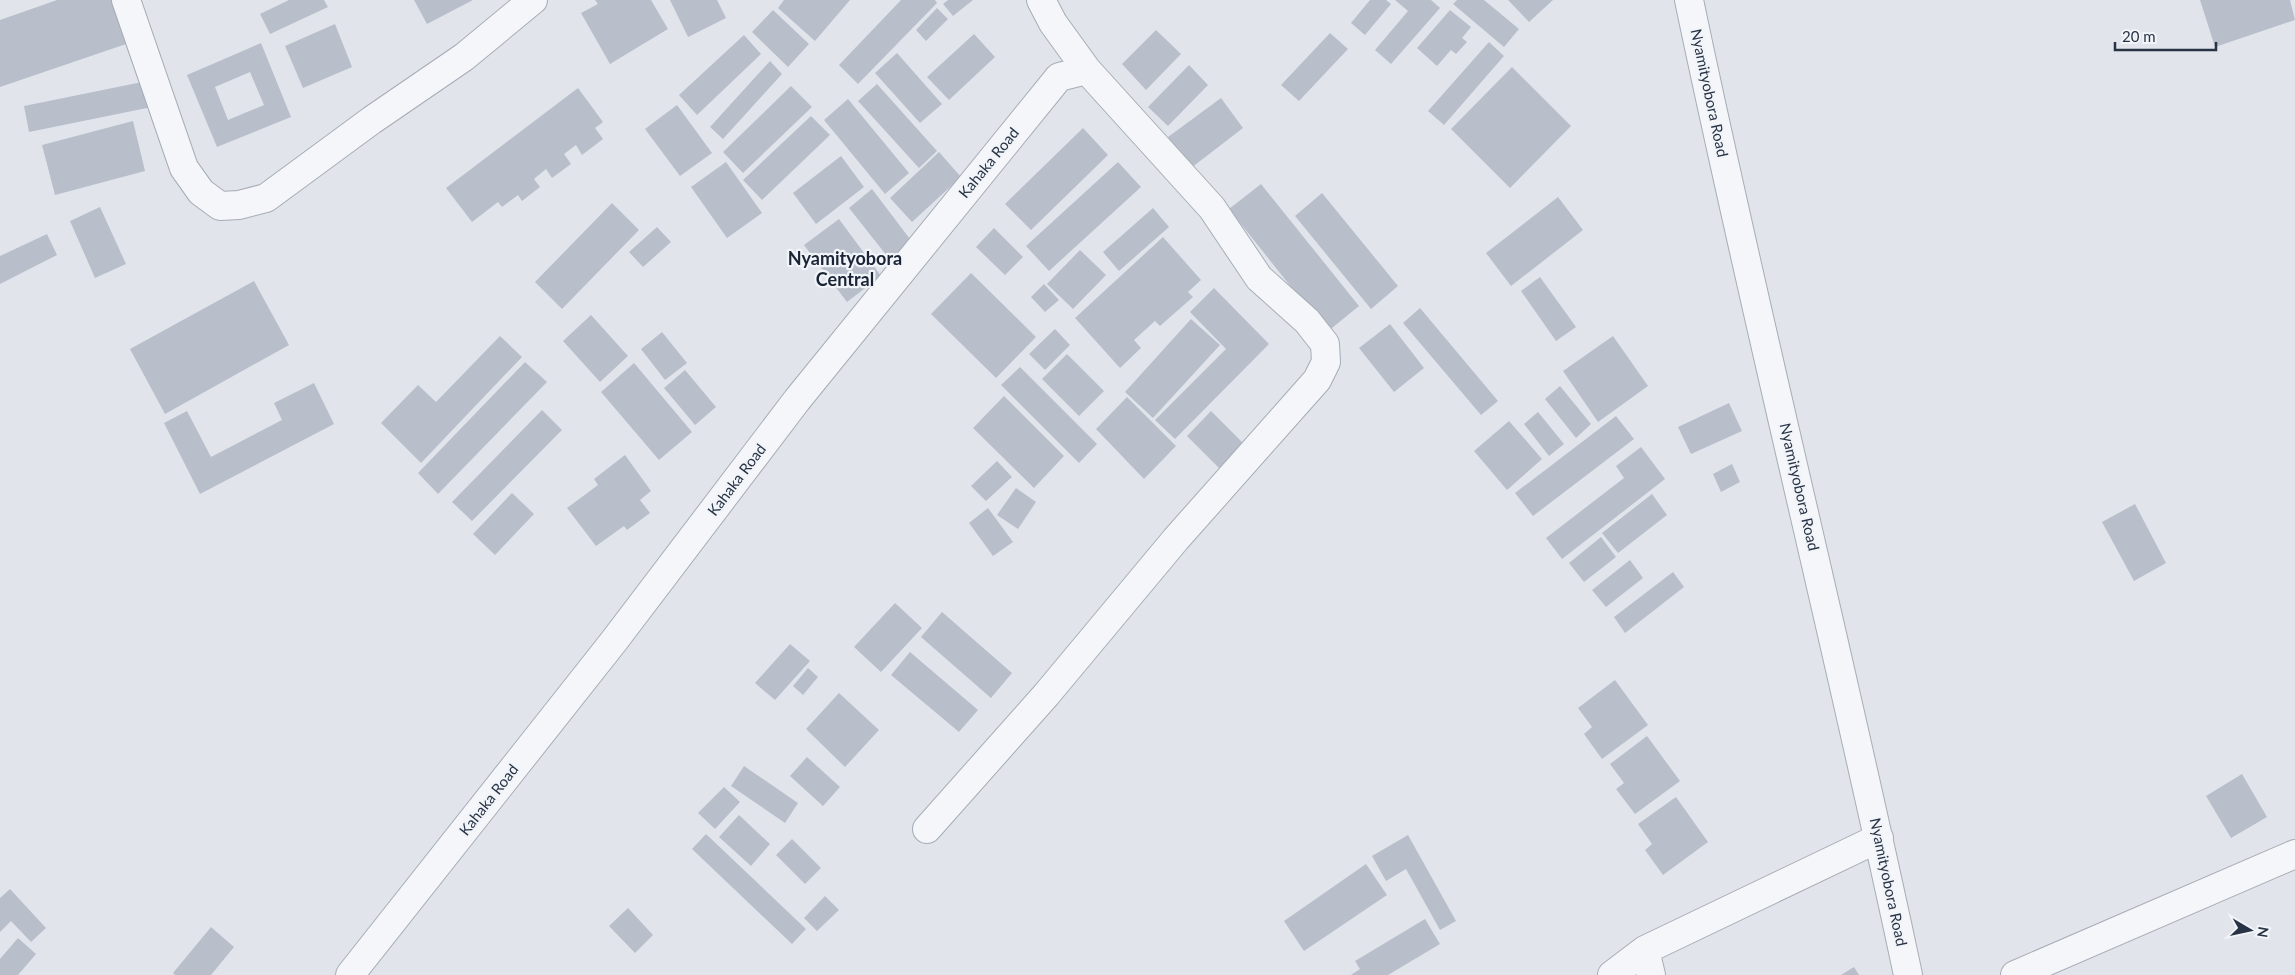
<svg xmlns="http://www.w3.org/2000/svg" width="2295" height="975" font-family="Lato,sans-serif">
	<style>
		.building { fill: #b8beca; fill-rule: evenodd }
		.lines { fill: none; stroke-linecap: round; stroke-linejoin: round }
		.minor-casing { stroke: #a6acb6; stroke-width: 30 }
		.minor { stroke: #f5f6f9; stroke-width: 28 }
		.labels { text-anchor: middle; stroke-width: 4.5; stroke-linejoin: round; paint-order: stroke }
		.street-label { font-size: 15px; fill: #283345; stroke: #f1f4f8 }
		.quarter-label { font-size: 18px; font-weight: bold; fill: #1a2436; stroke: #f1f4f8 }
	</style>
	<rect width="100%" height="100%" fill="#e1e5eb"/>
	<path class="building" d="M57,0H117L132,42L0,87V20Z
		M289,0H324L328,7L270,34L260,14Z
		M414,0H473L427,24Z
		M595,0H651L668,29L610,64L581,13L598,4Z
		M670,0H717L726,18L688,37Z
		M784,0H850L815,41L778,8Z
		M901,0H935L937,3L858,84L839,65Z
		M948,0H973L953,16L943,4Z
		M1370,0H1386L1391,4L1365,35L1351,23Z
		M1395,0H1431L1440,8L1391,64L1375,50L1408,11Z
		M1457,0H1484L1519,29L1504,47L1453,4Z
		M1508,0H1553L1529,22Z
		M2200,0H2290L2295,20L2215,47Z
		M937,8L948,19L926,41L916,30Z
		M773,10L809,44L788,67L752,32Z
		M1450,10L1471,27L1462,38L1467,42L1456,54L1451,50L1437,66L1417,48Z
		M335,24L352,67L303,88L285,46Z
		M1156,30L1181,54L1146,90L1122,64Z
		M1330,33L1348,49L1299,101L1281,85Z
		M974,34L995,57L949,100L927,77Z
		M744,35L761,54L697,115L679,95Z
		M1489,42L1504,56L1444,125L1428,111Z
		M261,43L291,117L217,147L187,75ZM250,72L264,105L228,120L215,87Z
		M897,53L942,104L920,123L875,73Z
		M770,61L782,74L723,139L710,127Z
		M1189,65L1208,85L1168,126L1148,107Z
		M1512,67L1571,126L1510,188L1451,129Z
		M147,81L152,107L29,132L24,106Z
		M877,84L937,151L919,168L858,101Z
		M791,86L812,107L743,173L723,152Z
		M578,88L603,122L595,128L603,139L582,155L576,145L564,154L571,164L552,178L546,169L534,179L540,187L522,201L518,195L502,207L498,202L472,222L446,188Z
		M1221,98L1243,128L1191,168L1168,137Z
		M848,99L909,173L885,194L824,120Z
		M677,105L712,153L680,176L645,129Z
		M811,116L830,135L762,200L743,180Z
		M133,121L145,171L55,195L42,145Z
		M1083,128L1108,155L1031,230L1005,204Z
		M939,152L961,177L912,222L890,198Z
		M841,156L864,187L816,224L793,193Z
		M726,162L762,213L727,238L691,187Z
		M1118,162L1141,187L1049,271L1026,246Z
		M1261,184L1359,306L1327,332L1229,209Z
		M872,189L913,243L891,261L849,208Z
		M1322,193L1398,286L1371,309L1295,216Z
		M1558,197L1583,230L1511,286L1486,253Z
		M612,203L639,230L562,309L535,282Z
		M100,207L126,264L95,278L70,221Z
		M1153,208L1169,227L1119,271L1103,252Z
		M839,219L881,276L847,302L804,245Z
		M657,227L671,242L643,267L629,252Z
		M994,228L1023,257L1005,275L976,247Z
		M47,234L57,255L0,284V256Z
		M1163,237L1201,280L1188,292L1193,297L1160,326L1155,321L1134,340L1141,348L1120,368L1075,318Z
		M1080,250L1106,275L1073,309L1047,284Z
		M971,273L1036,337L996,378L931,314Z
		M1540,277L1576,327L1556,341L1521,291Z
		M254,281L289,345L165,414L130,349Z
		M1044,284L1059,300L1045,312L1031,297Z
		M1214,288L1269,344L1175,439L1155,420L1226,349L1190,312Z
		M1420,308L1498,401L1481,415L1403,323Z
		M591,315L628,356L600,382L563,341Z
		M1191,319L1220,345L1153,418L1125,392Z
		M1390,324L1424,368L1394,392L1359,348Z
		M1055,329L1070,345L1045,370L1029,354Z
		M662,332L687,363L665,380L641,349Z
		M500,336L522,357L421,463L381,423L418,385L436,402Z
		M1613,336L1648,386L1598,422L1563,371Z
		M1067,354L1104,391L1079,416L1042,379Z
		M525,362L547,382L438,494L418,473Z
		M634,363L692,432L659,460L601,392Z
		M1020,367L1097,444L1079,463L1001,385Z
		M685,370L716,407L695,425L664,388Z
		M314,383L334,424L200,494L164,423L187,411L211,457L282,420L274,403Z
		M1560,386L1591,424L1576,438L1545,399Z
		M1004,396L1064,456L1034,488L973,428Z
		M1127,397L1176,446L1144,479L1096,429Z
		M1729,403L1742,431L1691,454L1678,427Z
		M542,410L562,430L472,521L452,502Z
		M1211,411L1243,443L1219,468L1187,436Z
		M1538,412L1564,444L1549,456L1524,424Z
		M1616,416L1634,439L1533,516L1515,493Z
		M1509,421L1542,459L1507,490L1474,451Z
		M1641,447L1665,479L1562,559L1546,538L1624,478L1616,466Z
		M625,455L651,491L640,500L650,513L627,530L624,526L596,546L567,508L598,485L594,479Z
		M997,461L1012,477L986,501L971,486Z
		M1732,464L1740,482L1721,492L1713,474Z
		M1016,488L1036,502L1018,529L997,515Z
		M512,493L534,514L495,555L473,534Z
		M1652,494L1667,515L1618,553L1602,533Z
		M2135,504L2166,563L2134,581L2102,522Z
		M988,508L1013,542L993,556L969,523Z
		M1601,537L1616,557L1584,582L1569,563Z
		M1630,560L1643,578L1606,607L1592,590Z
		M1673,572L1684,587L1625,633L1614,617Z
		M895,603L922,628L881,672L854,647Z
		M942,612L1012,673L991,698L921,637Z
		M790,644L810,661L775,700L755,683Z
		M910,652L978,710L959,732L891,675Z
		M808,668L818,677L803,695L793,686Z
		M1615,680L1648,725L1602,759L1584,734L1592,727L1578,708Z
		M839,693L879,730L845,767L806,729Z
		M1647,736L1680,781L1635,814L1616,789L1624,783L1610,764Z
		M807,757L840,787L823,806L790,776Z
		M744,766L798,803L785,823L731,786Z
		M2242,774L2267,817L2231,838L2206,796Z
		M724,787L740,802L715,829L698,813Z
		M1676,797L1708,842L1663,875L1645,850L1652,844L1638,824Z
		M739,815L770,844L751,866L719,837Z
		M706,834L806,929L792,944L692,849Z
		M1408,835L1456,921L1440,930L1406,869L1386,881L1372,856Z
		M792,839L821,868L805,884L776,855Z
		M1366,864L1387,895L1304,951L1284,921Z
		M10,889L46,928L31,942L11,921L0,932V898Z
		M825,896L839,910L817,931L804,918Z
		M628,908L653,935L635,953L609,926Z
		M1425,919L1440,944L1388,975H1351L1360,969L1355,961Z
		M211,927L234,947L211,975H175L173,973Z
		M18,938L36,954L18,975H0V959Z
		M1854,967L1859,975H1841Z"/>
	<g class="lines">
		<defs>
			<path id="minor" d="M126,0L184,168L201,192L220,206L239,205L266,198L372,120L464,57L533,0
				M1689,0C1757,326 1839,649 1908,975
				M927,829L1046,695L1176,539L1317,380L1326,362L1325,344L1307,321L1259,278L1212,208L1087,70
				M1645,950L1651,975
				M350,975L614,641L797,400L1059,77L1087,70L1053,23L1041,0
				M1612,975L1645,950L1879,838
				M2015,975L2295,854"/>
		</defs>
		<use href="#minor" class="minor-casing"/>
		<use href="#minor" class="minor"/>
	</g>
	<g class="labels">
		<g class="street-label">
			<text transform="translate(1709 93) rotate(78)" y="5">Nyamityobora Road</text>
			<text transform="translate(989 163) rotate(-51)" y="5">Kahaka Road</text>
			<text transform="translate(737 480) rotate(-53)" y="5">Kahaka Road</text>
			<text transform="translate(1799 487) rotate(77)" y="5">Nyamityobora Road</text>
			<text transform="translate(489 800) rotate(-52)" y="5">Kahaka Road</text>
			<text transform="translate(1888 882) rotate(78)" y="5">Nyamityobora Road</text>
		</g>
		<g class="quarter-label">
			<text x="845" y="265">Nyamityobora<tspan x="845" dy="21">Central</tspan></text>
		</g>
	</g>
	<g transform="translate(2250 930) rotate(99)" stroke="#f1f4f8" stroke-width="4" paint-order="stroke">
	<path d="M0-4L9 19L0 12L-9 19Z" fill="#283345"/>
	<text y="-8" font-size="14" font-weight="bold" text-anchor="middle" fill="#283345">N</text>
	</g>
	<path d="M2115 42v8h101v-8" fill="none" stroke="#283345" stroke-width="2.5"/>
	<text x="2122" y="42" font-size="15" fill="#283345" stroke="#f1f4f8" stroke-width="4" paint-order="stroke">20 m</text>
</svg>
